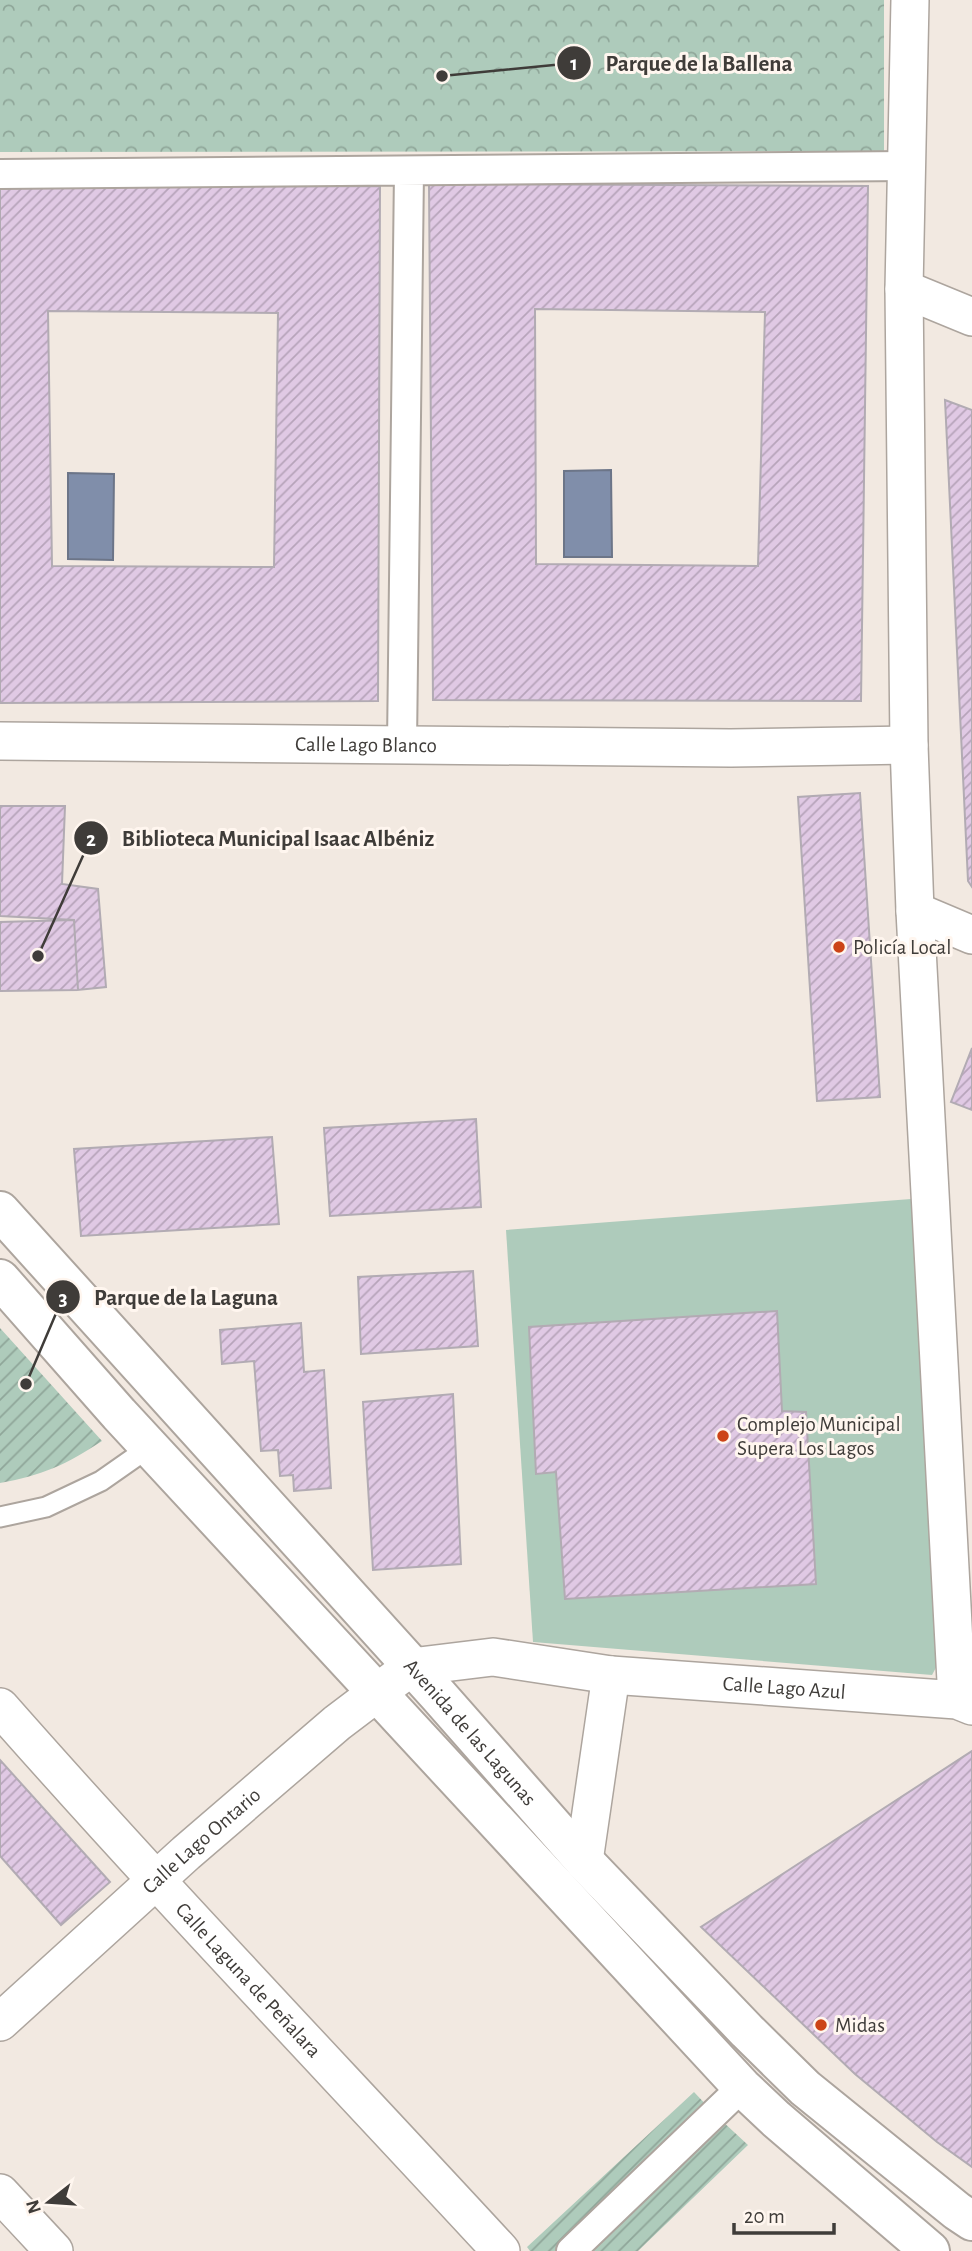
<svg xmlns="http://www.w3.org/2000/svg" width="972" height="2251" font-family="'Alegreya Sans',sans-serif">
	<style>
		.grass { fill: #aecbbb }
		.park { fill: url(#park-crowns) }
		.garden { fill: url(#garden-furrows) }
		.water { fill: #808eaa; stroke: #6c7588; stroke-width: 2 }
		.building { fill: url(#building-hatch); stroke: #b2abb3; stroke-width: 2; fill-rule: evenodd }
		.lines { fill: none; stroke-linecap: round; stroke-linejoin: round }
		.service-casing { stroke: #ada59e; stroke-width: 23 }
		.pedestrian-casing { stroke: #ada59e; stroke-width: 32 }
		.minor-casing { stroke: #ada59e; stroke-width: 40 }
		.secondary-casing { stroke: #ada59e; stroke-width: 42 }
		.service { stroke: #fff; stroke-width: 19 }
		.pedestrian { stroke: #fff; stroke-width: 28 }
		.minor { stroke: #fff; stroke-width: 37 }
		.secondary { stroke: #fff; stroke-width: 38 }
		.poi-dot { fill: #cc4417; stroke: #fff6ef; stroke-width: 2.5 }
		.labels { text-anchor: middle; stroke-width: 6; stroke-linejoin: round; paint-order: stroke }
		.street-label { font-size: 21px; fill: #3f3c39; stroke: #fff6ef }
		.poi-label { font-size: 21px; fill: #3f3c39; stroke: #fff6ef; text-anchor: start }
		.leader { fill: none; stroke: #3f3c39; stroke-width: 2.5 }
		.callout-dot { fill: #3f3c39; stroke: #fff6ef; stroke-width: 2.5 }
		.mark-label { font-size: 21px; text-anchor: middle; font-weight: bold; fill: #fff }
		.callout-label { font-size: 23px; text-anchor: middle; font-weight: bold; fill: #3f3c39; stroke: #fff6ef; stroke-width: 6; stroke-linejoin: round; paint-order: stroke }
	</style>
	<defs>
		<pattern id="park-crowns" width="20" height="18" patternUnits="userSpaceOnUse" patternTransform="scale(1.75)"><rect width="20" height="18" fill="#aecbbb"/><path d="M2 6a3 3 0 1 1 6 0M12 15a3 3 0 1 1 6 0" fill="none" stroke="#8fa699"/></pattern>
		<pattern id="garden-furrows" width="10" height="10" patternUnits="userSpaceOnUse" patternTransform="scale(1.75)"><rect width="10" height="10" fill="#aecbbb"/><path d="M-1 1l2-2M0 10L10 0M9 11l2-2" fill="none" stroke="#8fa699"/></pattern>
		<pattern id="building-hatch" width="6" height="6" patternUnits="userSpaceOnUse" patternTransform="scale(1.75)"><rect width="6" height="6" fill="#e0c9e4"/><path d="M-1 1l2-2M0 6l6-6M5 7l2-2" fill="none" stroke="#b7a4ba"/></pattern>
	</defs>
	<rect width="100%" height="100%" fill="#f2e9e1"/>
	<path class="grass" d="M911,1199L940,1660L932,1675L533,1642L506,1230Z"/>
	<path class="park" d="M0,0H884V151L0,152Z"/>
	<path class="garden" d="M0,1328L102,1441C66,1465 43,1475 0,1483Z
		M694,2092L710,2109L557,2251H530L527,2247Z
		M721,2120L748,2145L638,2251H584Z"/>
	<path class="water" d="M611,470L612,557H564V471Z
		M68,473L114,474L113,560L68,559Z"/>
	<path class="building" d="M429,184L868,186L861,701L433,700ZM535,309L765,312L758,566L536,564Z
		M380,186L378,701L0,703V187ZM48,311L278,313L274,567L52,566Z
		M945,400L972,410V887L968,881Z
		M860,793L880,1097L817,1101L798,797Z
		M0,806H65L62,884L98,889L106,987L78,990L74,920L0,916Z
		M74,920L78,990L0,991V922Z
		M972,1048V1110L951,1102Z
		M476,1119L481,1207L330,1216L324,1128Z
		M272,1137L279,1224L81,1236L74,1149Z
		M473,1271L478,1346L361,1354L358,1277Z
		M777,1311L782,1411L806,1412L816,1584L565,1599L556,1472L536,1474L529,1327Z
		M301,1323L304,1372L324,1370L331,1488L294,1491L293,1475L280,1476L278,1450L261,1451L254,1361L222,1364L220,1330Z
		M453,1394L461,1564L373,1570L363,1402Z
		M972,1751V2167L937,2142L855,2074L701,1927Z
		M0,1760L110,1882L61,1925L0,1856Z"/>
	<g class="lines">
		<defs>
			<path id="service" d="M0,1517L46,1507L101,1481L151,1446"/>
			<path id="pedestrian" d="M0,174L907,166
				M402,744L409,171
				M571,2251L742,2087"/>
			<g id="minor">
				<path d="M910,0L904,289L909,745L915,911L957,1700"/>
				<path d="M904,289L972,317"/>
				<path id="s1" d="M0,741L731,748L909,745"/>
				<path d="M915,911L972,935"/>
				<path id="s2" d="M0,1707C163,1892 334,2070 501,2251"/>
				<path d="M584,1861L611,1675"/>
				<path id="s3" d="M0,2022L186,1853L337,1723L411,1667L493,1657L611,1675L957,1700L972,1706"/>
				<path d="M0,2193L54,2251"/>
			</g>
			<g id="secondary">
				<path id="s4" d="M0,1211L438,1695L584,1861L747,2031L805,2088L957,2211L972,2221"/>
				<path d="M0,1279L119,1414L742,2087L776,2119L930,2251"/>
			</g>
		</defs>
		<use href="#service" class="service-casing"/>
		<use href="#pedestrian" class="pedestrian-casing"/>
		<use href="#minor" class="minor-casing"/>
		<use href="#secondary" class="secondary-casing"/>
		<use href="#service" class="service"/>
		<use href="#pedestrian" class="pedestrian"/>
		<use href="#minor" class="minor"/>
		<use href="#secondary" class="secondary"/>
	</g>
	<g class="poi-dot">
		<circle cx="839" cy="947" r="7"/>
		<circle cx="723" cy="1436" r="7"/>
		<circle cx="821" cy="2025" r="7"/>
	</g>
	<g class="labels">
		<g class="street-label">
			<text dy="7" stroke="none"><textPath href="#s1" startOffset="366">Calle Lago Blanco</textPath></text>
			<text dy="7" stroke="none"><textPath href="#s3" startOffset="919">Calle Lago Azul</textPath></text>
			<text dy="7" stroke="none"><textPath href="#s4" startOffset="702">Avenida de las Lagunas</textPath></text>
			<text dy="7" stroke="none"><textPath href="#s3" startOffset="271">Calle Lago Ontario</textPath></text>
			<text dy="7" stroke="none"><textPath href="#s2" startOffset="369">Calle Laguna de Peñalara</textPath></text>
		</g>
		<g class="poi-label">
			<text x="853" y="954">Policía Local</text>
			<text x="737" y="1431">Complejo Municipal<tspan x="737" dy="24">Supera Los Lagos</tspan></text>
			<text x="835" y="2032">Midas</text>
		</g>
	</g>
	<path class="leader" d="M442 76L574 63M38 956L91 838M26 1384L63 1297"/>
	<g class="callout-dot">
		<circle cx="442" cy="76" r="7"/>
		<circle cx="38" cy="956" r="7"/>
		<circle cx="26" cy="1384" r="7"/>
		<circle cx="574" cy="63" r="18"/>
		<circle cx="91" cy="838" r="18"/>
		<circle cx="63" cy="1297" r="18"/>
	</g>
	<g class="mark-label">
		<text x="574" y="70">1</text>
		<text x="91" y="846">2</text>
		<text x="63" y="1305">3</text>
	</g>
	<g class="callout-label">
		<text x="699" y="71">Parque de la Ballena</text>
		<text x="278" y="846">Biblioteca Municipal Isaac Albéniz</text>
		<text x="186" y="1305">Parque de la Laguna</text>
	</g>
	<g transform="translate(49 2202) rotate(253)" stroke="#fff6ef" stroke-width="5" paint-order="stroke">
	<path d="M0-5L12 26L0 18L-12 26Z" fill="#3f3c39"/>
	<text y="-10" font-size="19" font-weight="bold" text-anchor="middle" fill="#3f3c39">N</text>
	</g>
	<path d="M734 2223v10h100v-10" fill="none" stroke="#3f3c39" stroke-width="3.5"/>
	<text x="744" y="2223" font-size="21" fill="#3f3c39" stroke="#fff6ef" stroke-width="5" paint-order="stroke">20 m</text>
</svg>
